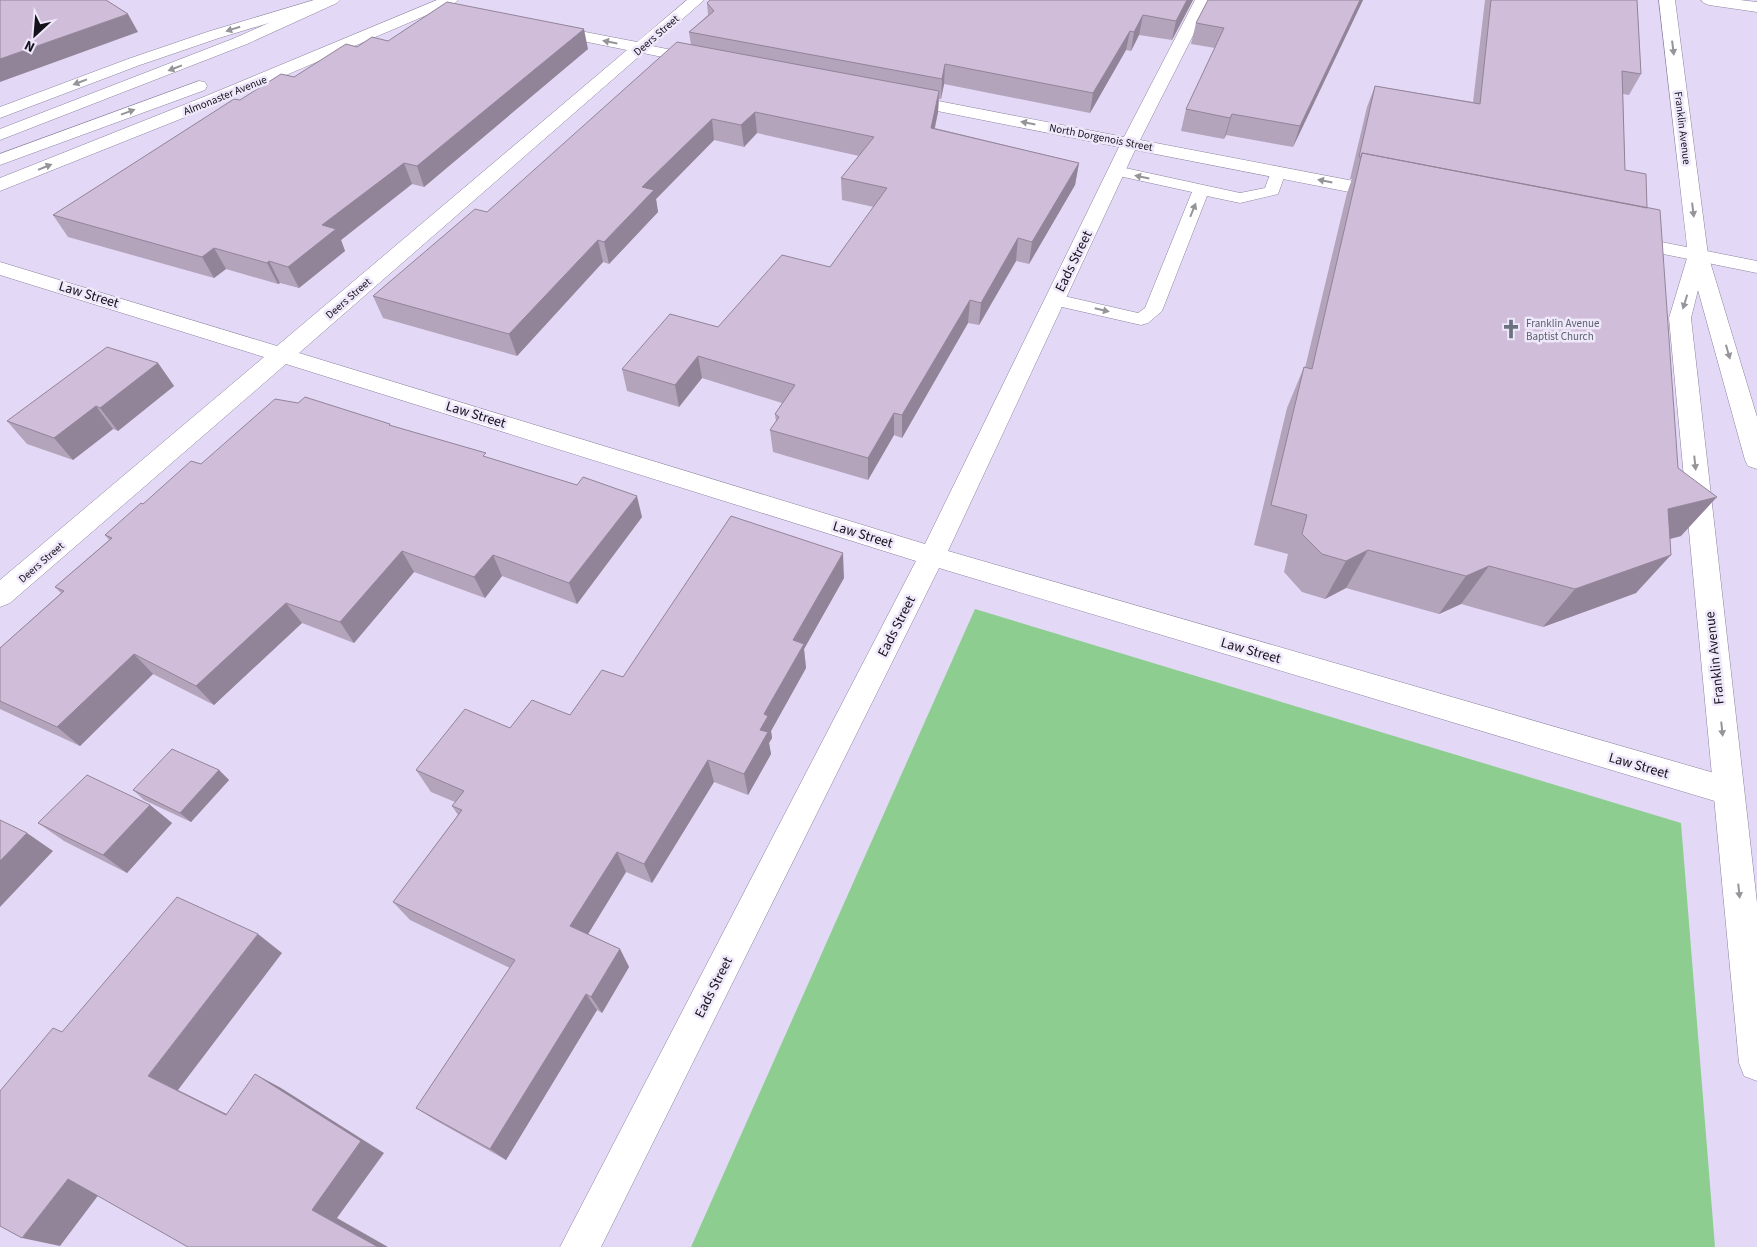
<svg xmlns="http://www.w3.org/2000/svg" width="1757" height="1247" font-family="'Source Sans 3',sans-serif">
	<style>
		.green { fill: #8dce90 }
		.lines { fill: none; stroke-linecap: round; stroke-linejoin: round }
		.lane-casing { stroke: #8c829e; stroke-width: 1 }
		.street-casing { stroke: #8c829e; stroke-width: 1 }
		.secondary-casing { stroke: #8c829e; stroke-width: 1 }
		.lane { fill: #fff; fill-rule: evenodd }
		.street { fill: #fff; fill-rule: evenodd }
		.secondary { fill: #fff; fill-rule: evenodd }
		.wall { fill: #b3a3bb }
		.shaded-wall { fill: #928498 }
		.building { fill: #d0bdd9; stroke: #928498 }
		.oneway { fill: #959498 }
		.labels { text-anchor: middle; stroke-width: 5; stroke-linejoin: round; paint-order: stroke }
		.far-street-label { font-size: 11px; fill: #14111b; stroke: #efe8fb }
		.far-worship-label { font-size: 11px; fill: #5b616d; stroke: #efe8fb; text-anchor: start }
		.street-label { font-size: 14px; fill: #14111b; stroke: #efe8fb }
	</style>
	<rect width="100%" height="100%" fill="#e3d9f7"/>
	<path class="green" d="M975,609L1681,823L1715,1247H691Z"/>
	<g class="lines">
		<defs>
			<path id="lane" d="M1116,166L1240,193L1265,188L1272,169H1284L1286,172L1278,194L1240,203L1207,196L1162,311L1148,323L1141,325L1049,304L1046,300L1049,296L1055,294L1138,313L1145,308L1192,192L1110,174L1108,171L1110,168Z"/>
			<path id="street" d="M314,0H338L335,3L219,38L140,65L0,118V107L128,59L207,32Z
				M687,0H704L652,46L707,57L709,60L707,63L701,65L643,53L299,353L925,544L1119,147L902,104L896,103L893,99L896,95L902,94L1124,137L1195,0H1211L1140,140L1385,187L1392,189L1394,193L1392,197L1385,199L1135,150L948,551L1728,777L1739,781L1743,791L1739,801L1728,805L939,568L601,1247H560L916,561L286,364L10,603L0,607V580L264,357L0,275V262L277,346L627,50L543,33L541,30L543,27L549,25L637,42Z
				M1701,0H1740L1757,2V12L1709,5L1704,3Z
				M1626,235L1757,261V273L1619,245L1616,241L1619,237Z"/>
			<path id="secondary" d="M320,0H340L337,3L247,44L0,140V129L235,38Z
				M437,0H458L455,3L218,104L0,191V178L206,96Z
				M1659,0H1675L1708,255L1757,417V469L1748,466L1745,460L1698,290L1691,318L1757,903V1081L1744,1076L1739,1063L1669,318L1688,255Z
				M199,81L205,82L207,86L205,90L0,165V154Z"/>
		</defs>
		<use href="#lane" class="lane-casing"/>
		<use href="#street" class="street-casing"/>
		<use href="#secondary" class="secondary-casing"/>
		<use href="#lane" class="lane"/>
		<use href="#street" class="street"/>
		<use href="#secondary" class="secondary"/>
	</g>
	<path class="wall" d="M1193,0L1172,40L1139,35L1131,51L1126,50L1090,113L944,84L941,99H939L938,112L935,128L1079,163L1075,185L1029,264L1016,261L979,325L968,323L902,438L894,435L868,480L773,452L770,430L776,422L775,414L782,403L702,378L679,407L627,391L622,369L718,327L830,267L874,207L842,200L841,178L859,156L757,133L744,147L714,140L656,199L658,212L609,264L603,262L517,356L383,318L373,296L487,212L691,45L689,32L708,15L707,3Z
		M1363,0L1293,147L1226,135L1224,139L1181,131L1186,109L1215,48L1191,44L1196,23Z
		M1485,0H1637L1641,74L1629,95L1623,94L1625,170L1647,208L1681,536L1670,539L1636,593L1543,627L1461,604L1439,614L1346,588L1325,599L1302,592L1284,572L1288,554L1254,545L1287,408L1304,367L1305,368L1347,193L1352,179H1350L1367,107L1375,86L1473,102Z
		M388,41L588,49L424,187L412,184L341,240L345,251L299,288L280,283L278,284L226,269L214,278L68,237L53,215L240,100L294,77L357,47Z
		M158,363L174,386L118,431L113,429L73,460L27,444L7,421Z
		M390,424L391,426L487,458L642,517L577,604L502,576L485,598L414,572L354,643L302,623L214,705L153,674L80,746L0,709V648L61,593L55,587L109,540L105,535L143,504L201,464Z
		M844,578L804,649L806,668L771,731L772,738L769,743L771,754L748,795L714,782L652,883L626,872L588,934L620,949L629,967L602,1013L597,1010L506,1160L435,1120L416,1108L510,968L410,920L393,902L458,815L452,806L455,802L431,792L416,770L510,728L570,715L623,677Z
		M219,770L229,780L191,822L144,800L133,790Z
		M150,805L172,823L127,873L64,841L38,823Z"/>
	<path class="shaded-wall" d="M1187,0H1193L1172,40L1176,21Z
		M1360,0H1363L1293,147L1300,126Z
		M128,14L138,32L0,82V59Z
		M1143,15L1139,35L1131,51L1134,32Z
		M584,29L588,49L424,187L417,166Z
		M1130,31L1126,50L1090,113L1093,93Z
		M945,64L944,84L941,99L942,79Z
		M939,91L938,112L930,149L931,128Z
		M755,112L757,133L744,147L741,125Z
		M1232,114L1226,135L1224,139L1230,118Z
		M712,119L714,140L656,199L658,212L609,264L604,242L642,187Z
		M404,163L412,184L341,240L345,251L299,288L288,267L322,225Z
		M1079,163L1075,185L1029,264L1032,242Z
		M1018,238L1016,261L979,325L981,303Z
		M598,240L603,262L517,356L509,334Z
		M214,248L226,269L214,278L202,257Z
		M269,261L280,283L278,284L267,263Z
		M970,300L968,323L902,438V415Z
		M698,356L702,378L679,407L675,385Z
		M158,363L174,386L118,431L100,408Z
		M96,406L113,429L73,460L54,438Z
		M894,413V435L868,480V458Z
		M637,496L642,517L577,604L569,583Z
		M1717,497L1681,536L1634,548L1668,509Z
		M1368,550L1346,588L1325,599L1346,561Z
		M402,551L414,572L354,643L340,622Z
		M843,553L844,578L804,649L806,668L771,731L772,738L769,743L771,754L748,795L744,774L760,730L764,714L793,640Z
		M493,555L502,576L485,598L474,577Z
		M1671,555L1636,593L1543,627L1575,589Z
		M1489,566L1461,604L1439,614L1466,576Z
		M286,603L302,623L214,705L196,686Z
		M134,654L153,674L80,746L57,727Z
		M708,760L714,782L652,883L644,864Z
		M219,770L229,780L191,822L180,813Z
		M150,805L172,823L127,873L103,855Z
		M27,833L53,851L0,907V861Z
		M617,852L626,872L582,944L570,926Z
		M258,934L282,953L178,1090L253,1127L226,1115L148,1076Z
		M620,949L629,967L602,1013L591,997Z
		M586,994L597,1010L506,1160L490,1149Z
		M255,1074L281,1088L384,1153L337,1218L388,1247H378L312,1210Z
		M68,1179L103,1189L60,1246L22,1238Z"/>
	<path class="building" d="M0,0H106L128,14L0,59Z
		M710,0H1187L1176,21L1143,15L1134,32L1130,31L1093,93L945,64L942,79L689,32L714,11L707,3Z
		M1208,0H1360L1300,126L1232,114L1230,118L1186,109L1224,28L1196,23Z
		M1491,0H1637L1641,74L1622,71L1625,170L1646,174L1647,208L1362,153L1361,157H1359L1375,86L1480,104Z
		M447,2L584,29L417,166L404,163L322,225L336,229L288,267L269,261L267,263L214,248L202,257L53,215L234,99L240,100L281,74L294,77L346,44L357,47L372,37L388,41Z
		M677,42L939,91L931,128L1079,163L1032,242L1018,238L981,303L970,300L902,415L894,413L868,458L770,430L779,417L775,414L795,385L698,356L675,385L622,369L670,314L718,327L782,255L830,267L887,188L841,178L874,137L755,112L741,125L712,119L642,187L654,190L604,242L598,240L509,334L373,296L475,209L487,212Z
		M1362,153L1660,210L1678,468L1717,497L1668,509L1671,555L1575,589L1489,566L1466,576L1368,550L1346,561L1322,554L1302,534L1307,515L1271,505L1304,367L1312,369Z
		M107,347L158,363L100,408L96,406L54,438L7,421Z
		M305,397L390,424L389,425L486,453L483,456L577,485L583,477L637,496L569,583L493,555L474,577L402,551L340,622L286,603L196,686L134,654L57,727L0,701V648L64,591L55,587L112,538L105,535L141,503L143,504L191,461L201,464L275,399L298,403Z
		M731,516L843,553L793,640L804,644L764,714L768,716L760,730L768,732L744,774L708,760L644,864L617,852L570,926L620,949L591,997L586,994L490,1149L416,1108L515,960L393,902L462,810L452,806L464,791L416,770L465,709L510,728L532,700L570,715L602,670L623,677Z
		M172,749L219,770L180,813L133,790Z
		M87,775L150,805L103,855L38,823Z
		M0,820L27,833L0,861Z
		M177,897L258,934L148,1076L226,1115L255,1074L361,1141L312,1210L378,1247H188L68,1179L22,1238L0,1226V1091L53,1028L62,1032Z"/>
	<defs><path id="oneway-solid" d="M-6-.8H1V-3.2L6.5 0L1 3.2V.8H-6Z" transform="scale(1.25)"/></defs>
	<g class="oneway">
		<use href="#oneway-solid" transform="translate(233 29) rotate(163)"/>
		<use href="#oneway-solid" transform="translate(610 42) rotate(-169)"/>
		<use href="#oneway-solid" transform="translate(1673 48) rotate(83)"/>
		<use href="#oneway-solid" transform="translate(175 68) rotate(159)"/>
		<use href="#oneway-solid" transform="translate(80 82) rotate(159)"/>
		<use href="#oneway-solid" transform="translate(128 112) rotate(-20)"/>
		<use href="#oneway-solid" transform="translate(1028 123) rotate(-169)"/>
		<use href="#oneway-solid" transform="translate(45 167) rotate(-22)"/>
		<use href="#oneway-solid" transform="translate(1142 177) rotate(-168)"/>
		<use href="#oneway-solid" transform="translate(1325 181) rotate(-169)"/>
		<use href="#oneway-solid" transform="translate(1193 210) rotate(-68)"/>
		<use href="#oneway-solid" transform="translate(1693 210) rotate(83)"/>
		<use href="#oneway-solid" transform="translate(1685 302) rotate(107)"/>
		<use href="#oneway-solid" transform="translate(1102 310) rotate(13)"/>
		<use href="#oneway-solid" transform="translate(1728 352) rotate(74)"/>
		<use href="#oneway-solid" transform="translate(1695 463) rotate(84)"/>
		<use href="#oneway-solid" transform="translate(1722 729) rotate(84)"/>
		<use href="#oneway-solid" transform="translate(1739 891) rotate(84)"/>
	</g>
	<defs>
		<symbol id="church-bare" viewBox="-9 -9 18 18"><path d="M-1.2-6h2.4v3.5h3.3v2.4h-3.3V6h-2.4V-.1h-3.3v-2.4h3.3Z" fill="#6b7280" stroke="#efe8fb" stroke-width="2.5" paint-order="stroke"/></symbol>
	</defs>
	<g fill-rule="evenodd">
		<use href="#church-bare" x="1497" y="315" width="28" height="28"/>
	</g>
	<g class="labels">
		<g class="far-street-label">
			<text transform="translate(656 35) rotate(-41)" y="4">Deers Street</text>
			<text transform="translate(225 95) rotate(-22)" y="4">Almonaster Avenue</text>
			<text transform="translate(1683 128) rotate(83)" y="4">Franklin Avenue</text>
			<text transform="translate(1101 137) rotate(11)" y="4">North Dorgenois Street</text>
			<text transform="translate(348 298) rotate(-41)" y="4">Deers Street</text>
			<text transform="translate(41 562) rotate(-41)" y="4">Deers Street</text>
		</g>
		<g class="far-worship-label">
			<text x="1526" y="327">Franklin Avenue<tspan x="1526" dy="13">Baptist Church</tspan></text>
		</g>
		<g class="street-label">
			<text transform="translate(1073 261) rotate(-64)" y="5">Eads Street</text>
			<text transform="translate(89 294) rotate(17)" y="5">Law Street</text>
			<text transform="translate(476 414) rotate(17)" y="5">Law Street</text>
			<text transform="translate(863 534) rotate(17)" y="5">Law Street</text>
			<text transform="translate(896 626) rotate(-63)" y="5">Eads Street</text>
			<text transform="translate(1251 650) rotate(16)" y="5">Law Street</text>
			<text transform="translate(1714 658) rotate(-96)" y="5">Franklin Avenue</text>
			<text transform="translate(1639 765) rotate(16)" y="5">Law Street</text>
			<text transform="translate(713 987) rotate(-63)" y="5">Eads Street</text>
		</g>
	</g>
	<g transform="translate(35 35) rotate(206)" stroke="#efe8fb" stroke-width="4" paint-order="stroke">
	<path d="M0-4L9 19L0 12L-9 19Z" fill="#14111b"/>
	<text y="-8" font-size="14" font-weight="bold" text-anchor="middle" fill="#14111b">N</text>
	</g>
</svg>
